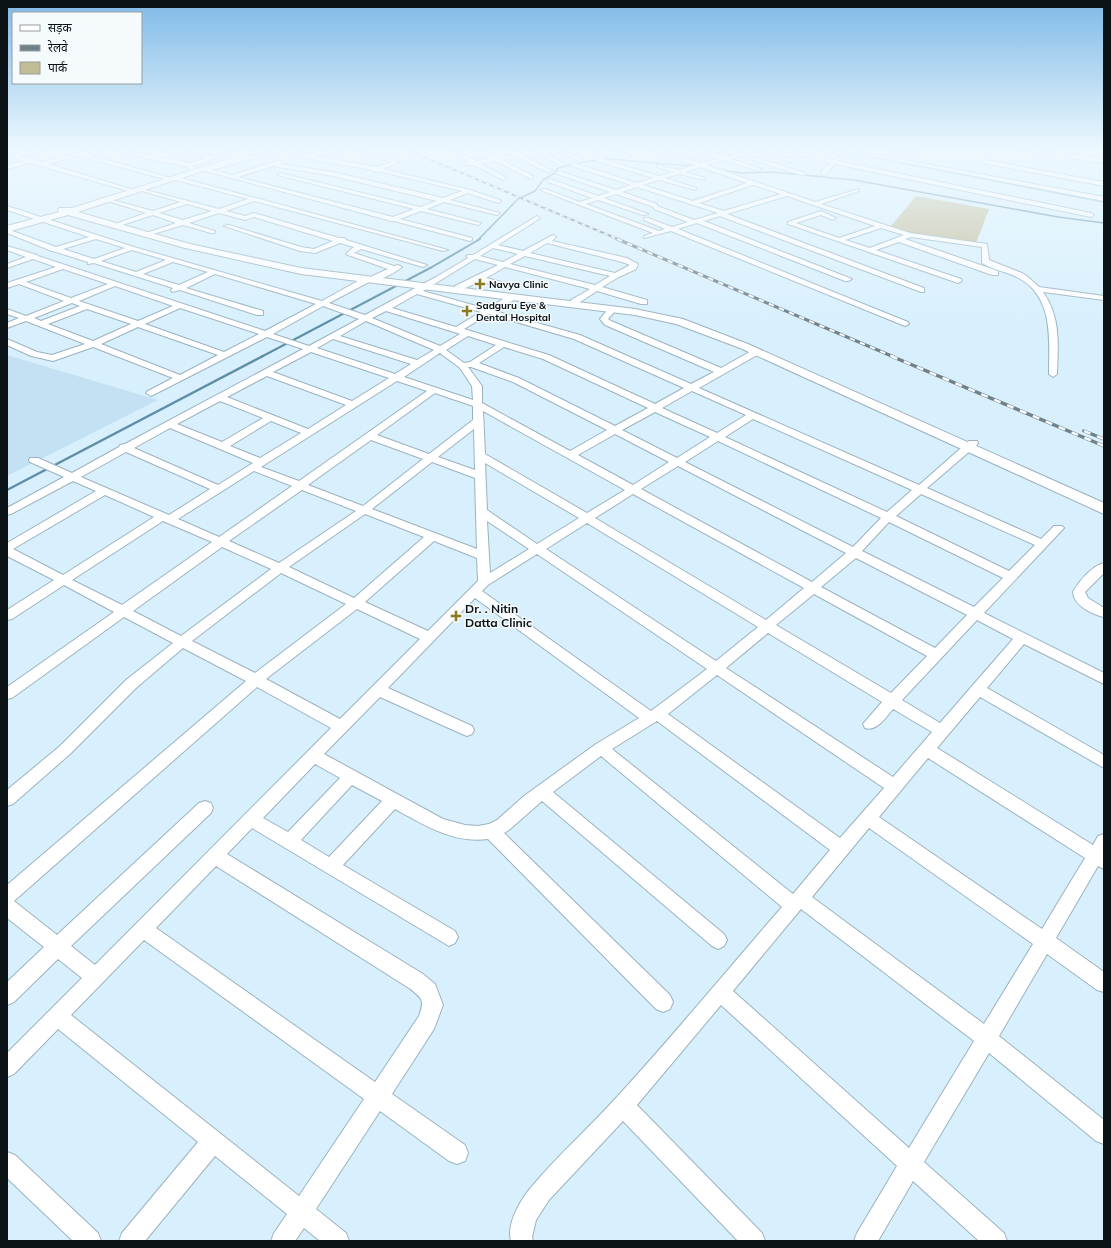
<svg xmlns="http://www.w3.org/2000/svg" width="1111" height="1248" font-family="Mulish,'Noto Sans Devanagari',sans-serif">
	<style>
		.built { fill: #c3e1f2 }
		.green { fill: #c1bb96 }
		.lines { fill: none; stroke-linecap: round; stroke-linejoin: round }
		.stream-far2 { stroke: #5f8fa7; stroke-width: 1.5 }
		.stream-far1 { stroke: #5f8fa7; stroke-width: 2 }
		.stream { stroke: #5f8fa7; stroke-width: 2.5 }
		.canal { fill: #83c4e5; fill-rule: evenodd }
		.street-casing { stroke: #9bb2be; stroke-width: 2 }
		.secondary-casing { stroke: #9bb2be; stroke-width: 2 }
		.street { fill: #fff; fill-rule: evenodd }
		.secondary { fill: #fff; fill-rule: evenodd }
		.rail-far2-casing { stroke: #718189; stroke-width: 2 }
		.rail-far1-casing { stroke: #718189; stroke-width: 3 }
		.rail-casing { stroke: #718189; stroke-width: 3.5 }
		.rail-far2 { stroke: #f5fafc; stroke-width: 1.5; stroke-dasharray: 4; stroke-linecap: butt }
		.rail-far1 { stroke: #f5fafc; stroke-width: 2; stroke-dasharray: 5.5; stroke-linecap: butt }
		.rail { stroke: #f5fafc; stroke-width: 2.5; stroke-dasharray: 7; stroke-linecap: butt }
		.poi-dot { fill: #8a7b21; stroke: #f5fafc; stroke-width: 1.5 }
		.labels { text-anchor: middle; stroke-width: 3; stroke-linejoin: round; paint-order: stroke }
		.far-poi-label { font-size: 10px; font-weight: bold; fill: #0b1317; stroke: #f5fafc; text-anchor: start }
		.poi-label { font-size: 12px; font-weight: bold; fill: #0b1317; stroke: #f5fafc; text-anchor: start }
	</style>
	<rect width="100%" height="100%" fill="#d8f0fd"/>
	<path class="built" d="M7,355L158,400L7,476Z"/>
	<path class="green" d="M916,196L989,209L976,243C948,239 918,238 891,226Z"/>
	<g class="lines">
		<path class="stream-far2" d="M478,240L518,199L535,191L543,180L555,173L558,168L583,162L608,159L691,166L742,173L772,172L854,180L1058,217L1104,223"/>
		<path class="stream-far1" d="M261,357L432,267L480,239"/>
		<path class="stream" d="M7,490L263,356"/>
		<path class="canal" d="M826,149H835L1104,199V203Z"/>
		<defs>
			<path id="street" d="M41,149H49L21,156L42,162L94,149H100V150L85,154L171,178L174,176L448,250L443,251L254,201L226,211L245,216L254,213L339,238H345L346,240L427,265L423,267L361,249L354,253L394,266L398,265L402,267C396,272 381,281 372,280V276L388,269L348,255L346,254L350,250L354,247L340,243L315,253L300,251L224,226L229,225L301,247L314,249L333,241L254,217L245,220L219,213L189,223L215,231V233H211L183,225L153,234H149V232L176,223L153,215L122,225H118V223L146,213L105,200V198L153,211L181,202L138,190V188L219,209L248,199L173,179L168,180L79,156L48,164L137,191L132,192L30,163L7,169V165L24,161L7,156V152L15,155ZM187,204L212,211L183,220L159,213Z
				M110,149H117L191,163L206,158L155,149C172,146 193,154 210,156C219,158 232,147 243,149L193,166L195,168L192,170L186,166L128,155Z
				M278,149H290L308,155L334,149H341V150L314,156L377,167L391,162L351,149H358L399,162L383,169L470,190L500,200L501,201L498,203L468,193L450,200L500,213L497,215L444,202L427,209L481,223L478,225L421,211L400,219L472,238V240L470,241L394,221H389L388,220L202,170ZM284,150L305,158L372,170L375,172L378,171L462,191L443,198L333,172L280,164L283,162L280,160L232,175L212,170ZM273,166L333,176L437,201L420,207L280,173L277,175L414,209L393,217L238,177Z
				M447,149H453L476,161L491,158L475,149H480L497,157L512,155L502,149C516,149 521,159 536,149H560L583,159L578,160L556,151L544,153L564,163L565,164L562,166L538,154L523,156L551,170L552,171L549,173L517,157L502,160L533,176V178L531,179L496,161L481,164L505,177L506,178L503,180L474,165H466V163L470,162Z
				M581,149H587L606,157L601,158Z
				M608,149H614L631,156L626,157Z
				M650,149H656L700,163L719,159L692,150V149C709,149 717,159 735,155L720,149H727L805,173V175H801L741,156L731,159L761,169L758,171L725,160L706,165L815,202L859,189V191L821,204L910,233L987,244L989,260L1022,273L1028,277L1039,287L1104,296V300L1043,292C1061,317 1058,345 1057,374L1053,377L1049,374C1049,342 1054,300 1022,280C1010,272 995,271 982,263V247L911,237L905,239L998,271V275H992L899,242L876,250L961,279L962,281L958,283L788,224V222L821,211L836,218L833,220L821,215L796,223L839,238L875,226L787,196L727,214L924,288V292H921L720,216L704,221L852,279L848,281H845L697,223L678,229L908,322L909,324L905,326L671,231L644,238V236L653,233L540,190L545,189L580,202L592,198L548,182L547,181L550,179L598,196L610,192L557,174L556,173L559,171L616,190L631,185L572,166L571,165L574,163L637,183L653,178L597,161V159L599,158L659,176L673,172L657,167V165L679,170L695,165L650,150ZM700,167L747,183L693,201L643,185L659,180L696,190V188L665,178L679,174L705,180V178L685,172ZM753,185L781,194L724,211L699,203ZM637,187L718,213L694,220L657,206V204L622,192ZM616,194L654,207V209L688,222L672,227L648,218H644V220L665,229L659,231L586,204L598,200L643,215L648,214L604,198ZM881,228L904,235L870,248L845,240Z
				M748,149H755L794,160L791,162Z
				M777,149H785L833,160L838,156L841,158L838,161L1091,213L1094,215L1091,217L835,164L824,176L821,174L824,168L830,163Z
				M815,149H824L849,154L846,156Z
				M835,149H844L1104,197V201Z
				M889,149H899L921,153L918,155Z
				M1015,149H1027L1058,152L1061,149H1066L1063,153L1104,159V163Z
				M985,160L1104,182V186L983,163L982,162Z
				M7,206L134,247L322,301L363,278H369V282L329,303L365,315L436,277L468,258L466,256L468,255H473L537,216L540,218L539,219L498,245L523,251L553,235L556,237L552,241L627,258L638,264L636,269L619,277L602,287L647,300V304H641L597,291L577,304H571V300L590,289L505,267L486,278L509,284V288H503L481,281L461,290H455V286L498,265L475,259L423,291L487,309L508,296H514V300L495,311L580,335L691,384L714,372L605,325L600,319L609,308H615L616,310L608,319L611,321L721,368L753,350H759L760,352L759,354L699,388L919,485L969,441H977L978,443L977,445L927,488L1041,539L1054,526H1062L1064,528L984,613L1104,673V684L1024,644L987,688L1104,755V768L980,697L937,748L1093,845L1098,836L1104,834V869L1098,866L1056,938L1104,972V992L1097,990L1047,954L999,1036L1104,1120V1144L1096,1141L989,1053L924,1162L1004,1233L1007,1241H979L913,1181L878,1241H854L857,1233L897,1166L721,1005L637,1105L762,1233L765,1241H738L623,1121L549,1200L536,1220L532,1237L533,1241H511C506,1223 522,1197 534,1184C559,1154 589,1128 615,1099C673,1036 726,971 782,907L601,756L553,792L724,934L727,940L724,946L718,949L712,946L542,801L509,830L504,833L670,995L673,1002L670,1009L663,1012L656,1009L488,839C454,844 424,825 395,809L343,865L455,931L458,937L455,943L449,946L252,828L227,854L423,974L435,984L443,1005L434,1029L392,1094L465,1145L468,1153L465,1161L457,1164L449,1161L380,1111L316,1209L346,1233L349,1241H320L304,1228L295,1241H271L274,1233L287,1214L215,1156L145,1241H119L122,1233L198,1142L58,1029L14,1074L7,1077V1053L82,978L58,959L14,1002L7,1005V982L44,947L7,918V885L246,681L183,648L136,688L70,754L13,804L7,806V790L60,746L126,680L173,643L124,617L12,698L7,699V687L114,612L64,585L12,619L7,620V610L54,580L7,556V543L96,491L73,481L11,514L7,515V508L64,477L30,462L29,460L30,458H38L72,473L119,447L120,445L125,444L303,349L267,337L151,396L146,393L148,391L173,378L93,347L53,361L31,356L7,345V339L37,352L52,355L85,344L26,321L7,328V323L19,318L7,314V309L26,316L64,301L19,284L7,288V283L56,267L33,259L7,268V264L26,257L7,250V246L37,255L38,256L265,331L316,304L215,274L186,288L263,311V315H257L180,290L172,292L171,290L173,288L94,263L88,264V262L56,252L52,251L7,233V229L56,247L89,237L7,210ZM96,239L125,248L94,259L63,249ZM547,243L622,262L630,265L615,273L530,253ZM493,248L518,254L503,262L480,256ZM132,250L166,260L136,272L101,261ZM525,256L610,276L595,285L510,264ZM173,262L208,272L179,285L143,274ZM63,269L108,284L71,298L26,282ZM115,286L173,306L138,321L79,301ZM417,294L481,312L456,327L392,308ZM72,303L80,306L41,321L34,318ZM323,306L359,319L309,346L273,334ZM180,308L259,334L224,352L145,324ZM87,309L131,324L93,341L48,324ZM386,311L454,332L460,334L440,346L372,318ZM489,314L574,339L684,388L655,404L549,355L464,329ZM366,321L434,350L417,360L340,336ZM138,327L218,355L180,375L101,344ZM468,336L496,345L470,362L464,363L446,350ZM333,339L411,364L395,374L317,348ZM504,347L543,359L648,408L615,426L519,378L479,363ZM311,352L389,378L352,401L273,372ZM440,353L460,368L472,386L473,400L404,377ZM468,367H471L513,382L607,430L570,451L482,403V386ZM267,376L346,405L308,429L227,397ZM397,381L427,391L299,481L261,467ZM692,391L746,415L717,433L662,408ZM435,393L473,406V420L429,454L377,435ZM220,401L263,418L222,442L177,424ZM483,411L625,490L587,513L485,454ZM655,412L710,437L677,458L622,430ZM753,419L912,490L887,512L725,437ZM271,421L301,433L260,458L230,446ZM170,428L253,463L218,485L134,448ZM474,429L475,470L438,457ZM615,434L669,462L633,485L578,455ZM371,440L423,459L363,506L308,485ZM718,441L881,518L853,547L685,462ZM126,452L210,489L169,515L81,477ZM432,462L475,478L477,549L372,509ZM485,463L579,518L537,544L487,510ZM678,466L846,553L812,582L641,489ZM254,471L292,486L219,537L178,519ZM302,490L356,511L279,563L229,541ZM633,494L804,588L766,620L595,518ZM921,494L1035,545L1009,571L896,516ZM105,495L154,517L63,575L13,549ZM365,514L424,537L354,598L289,567ZM163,521L212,542L122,605L72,580ZM487,521L529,549L490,573ZM889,522L1003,578L974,607L862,551ZM587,523L758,627L716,661L546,549ZM434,541L477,558L478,581L428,631L365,602ZM222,547L271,569L181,636L133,611ZM537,554L707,669L651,711L482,591L488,585ZM856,558L967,615L935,648L821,587ZM281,573L346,604L255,673L192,641ZM814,594L927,656L891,693L776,625ZM475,598L639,718L596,744L524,796L497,820L489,824L478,826L465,825L443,819L324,754L380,697L462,734L467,736L472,734L474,730L472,726L388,688ZM357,609L420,639L340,719L266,679ZM977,620L1013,639L940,723L902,700ZM768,633L882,702L863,724L865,728C877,732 886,717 893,709L932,732L893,777L726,668ZM717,675L884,788L840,838L668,714ZM257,687L331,728L95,965L71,946L211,813L213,808L211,803L205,801L199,803L57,935L14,901ZM657,721L830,850L793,894L612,749ZM928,758L1085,858L1042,929L879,817ZM315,764L340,778L288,832L263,818ZM352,785L382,801L329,857L301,840ZM869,828L1033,944L984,1024L812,897ZM216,866L409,988C422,998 425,1000 419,1016L375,1082L156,928ZM801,909L974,1041L909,1148L733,991ZM144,940L364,1099L299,1196L71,1015Z
				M1104,563V573L1085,592L1088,598L1104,608V617C1092,614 1074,606 1073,592C1079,581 1092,566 1104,563Z
				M7,1152L15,1155L98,1233L101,1241H73L7,1178Z"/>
			<path id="secondary" d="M260,149H270L78,212L190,244L301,268L635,309L683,319L748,344L1104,503V514L740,348L676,324L635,315L301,274L185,248L68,215L7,232V226L59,212L58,210L59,208H72Z"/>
		</defs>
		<use href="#street" class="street-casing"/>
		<use href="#secondary" class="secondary-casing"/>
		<use href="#street" class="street"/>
		<use href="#secondary" class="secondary"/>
		<defs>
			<path id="rail-far2" d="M405,149L620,240"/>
			<path id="rail-far1" d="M617,239L894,357"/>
			<path id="rail" d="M891,356L1104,446
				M1084,431L1104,439"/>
		</defs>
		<use href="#rail-far2" class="rail-far2-casing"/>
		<use href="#rail-far1" class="rail-far1-casing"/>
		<use href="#rail" class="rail-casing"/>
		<use href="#rail-far2" class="rail-far2"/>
		<use href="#rail-far1" class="rail-far1"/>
		<use href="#rail" class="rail"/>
	</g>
	<linearGradient id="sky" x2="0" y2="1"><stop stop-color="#7fbae7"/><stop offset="0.46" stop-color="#edf8fe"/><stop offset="1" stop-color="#edf8fe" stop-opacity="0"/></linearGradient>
	<rect width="1111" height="323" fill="url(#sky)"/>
	<g class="poi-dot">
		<path d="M478 278h4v4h4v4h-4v4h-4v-4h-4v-4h4z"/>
		<path d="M465 305h4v4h4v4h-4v4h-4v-4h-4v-4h4z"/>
		<path d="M454 610h4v4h4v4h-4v4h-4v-4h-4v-4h4z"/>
	</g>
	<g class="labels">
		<g class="far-poi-label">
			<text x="489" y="288">Navya Clinic</text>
			<text x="476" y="309">Sadguru Eye &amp;<tspan x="476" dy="12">Dental Hospital</tspan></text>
		</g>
		<g class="poi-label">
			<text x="465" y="613">Dr. . Nitin<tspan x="465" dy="14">Datta Clinic</tspan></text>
		</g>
	</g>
	<rect width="1111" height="1248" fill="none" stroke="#0b1317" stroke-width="16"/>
	<rect x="12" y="12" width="130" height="72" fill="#f5fafc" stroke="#979ea0"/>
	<rect x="20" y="25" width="20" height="6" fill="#ffffff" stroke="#979ea0"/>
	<text x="48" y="32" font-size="12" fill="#0b1317">सड़क</text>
	<rect x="20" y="45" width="20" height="6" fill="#718189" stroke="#979ea0"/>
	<text x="48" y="52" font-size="12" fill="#0b1317">रेलवे</text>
	<rect x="20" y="62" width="20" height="12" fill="#c1bb96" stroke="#979ea0"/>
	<text x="48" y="72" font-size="12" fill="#0b1317">पार्क</text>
</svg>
